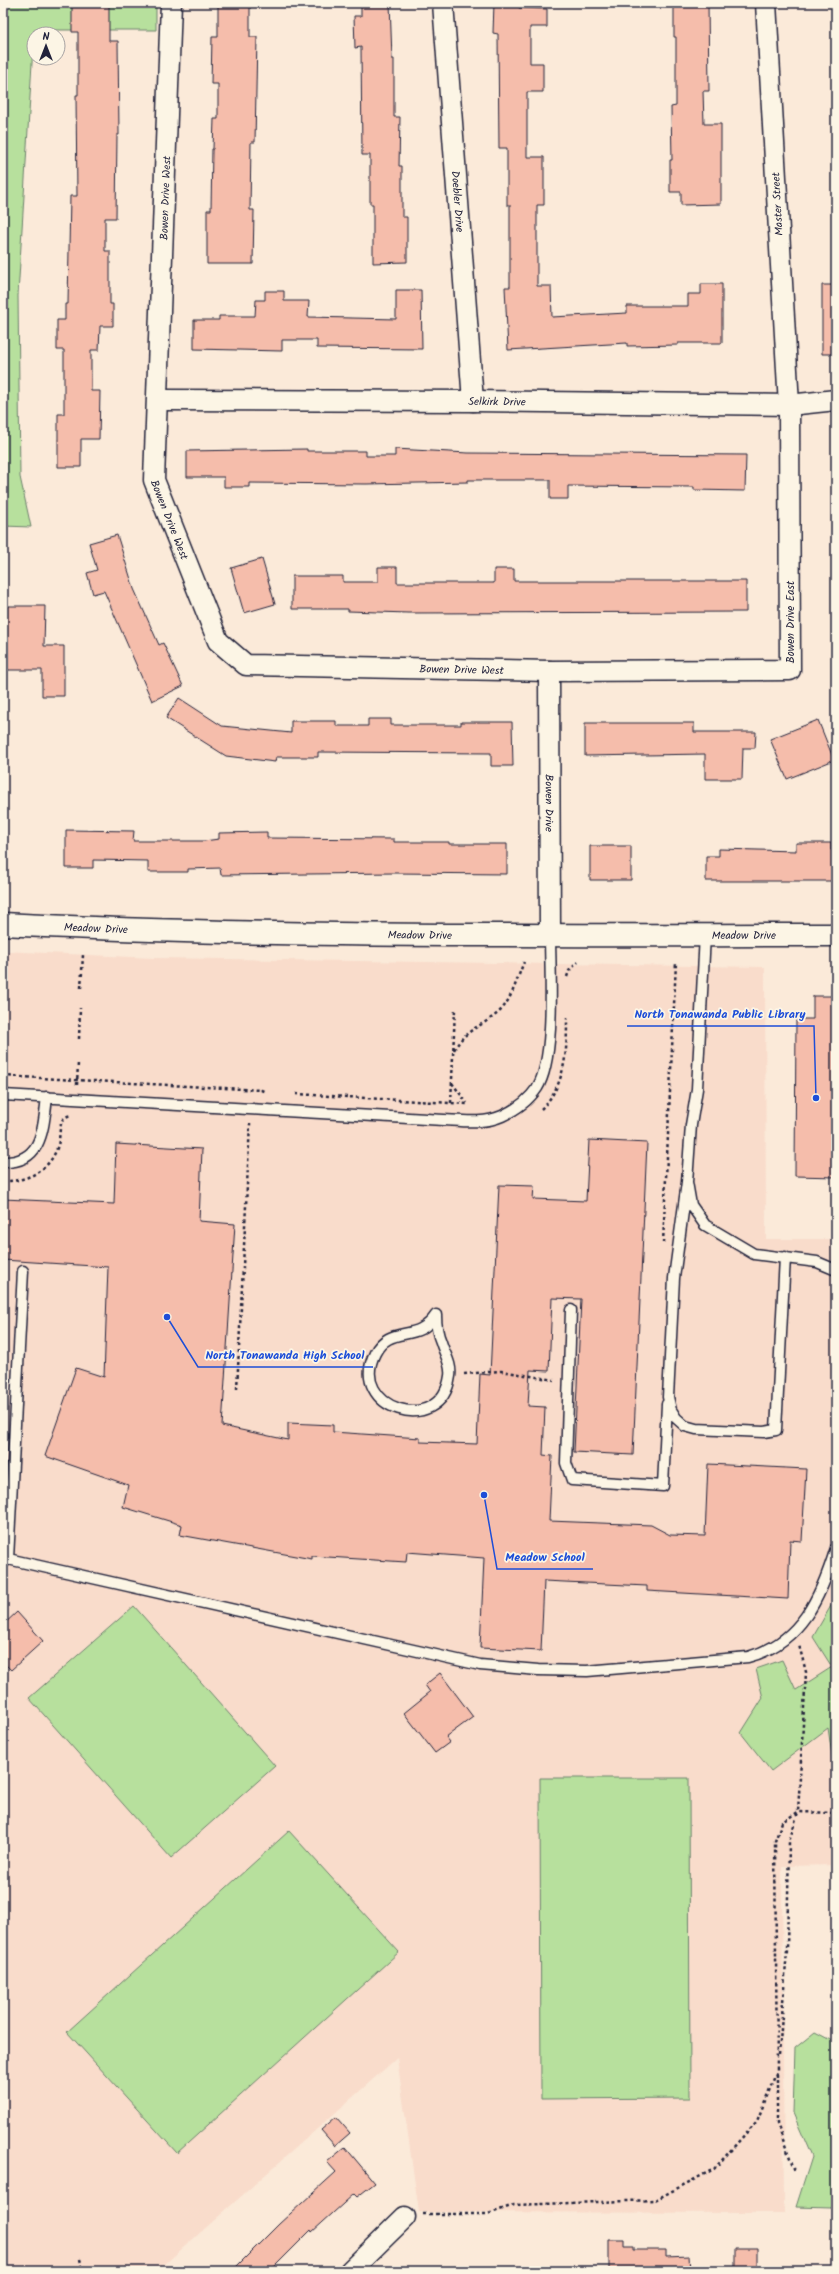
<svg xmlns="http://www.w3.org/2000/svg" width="839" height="2274" font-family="Kalam,sans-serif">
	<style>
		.built { fill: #f9dccb }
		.green { fill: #b7e09d; stroke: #6c816c }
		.building { fill: #f5bdab; stroke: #22223b }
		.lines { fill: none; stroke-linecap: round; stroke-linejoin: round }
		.lane-casing { stroke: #22223b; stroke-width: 13 }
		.street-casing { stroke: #22223b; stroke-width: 23 }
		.secondary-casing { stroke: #22223b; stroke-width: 25 }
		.path { stroke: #22223b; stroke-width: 2.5; stroke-dasharray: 3 3; stroke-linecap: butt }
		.lane { stroke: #fcf5e5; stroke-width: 10 }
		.street { stroke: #fcf5e5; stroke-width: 20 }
		.secondary { stroke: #fcf5e5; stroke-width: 22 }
		.labels { text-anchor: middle; stroke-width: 3.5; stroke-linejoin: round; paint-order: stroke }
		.street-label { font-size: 11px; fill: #22223b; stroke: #fcf5e5 }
		.leader { fill: none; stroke: #1d4ed8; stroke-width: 1.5 }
		.callout-dot { fill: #1d4ed8; stroke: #fcf5e5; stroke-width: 1.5 }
		.callout-label { font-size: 12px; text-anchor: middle; font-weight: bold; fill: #1d4ed8; stroke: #fcf5e5; stroke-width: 3.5; stroke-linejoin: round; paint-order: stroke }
	</style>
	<rect width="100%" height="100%" fill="#fbead9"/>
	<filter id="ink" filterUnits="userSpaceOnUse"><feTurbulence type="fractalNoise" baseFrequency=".025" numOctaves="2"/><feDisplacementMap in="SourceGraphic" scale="8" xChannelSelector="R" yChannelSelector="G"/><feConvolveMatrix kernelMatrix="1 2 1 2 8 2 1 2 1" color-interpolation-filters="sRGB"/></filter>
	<g filter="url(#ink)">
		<path class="built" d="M3,951L154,958L765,967L766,1239H836V1865L782,1866L784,2213L419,2212L397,2058L157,2271H3Z"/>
		<path class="green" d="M3,3H156V30H34L18,295L20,477L31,527L3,526Z
			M836,1597V1783L828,1728L771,1771L741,1733L763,1698L756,1669L782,1660L796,1690L832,1667L813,1637Z
			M134,1606L275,1766L171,1858L29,1698Z
			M540,1778H689L690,2098L541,2099Z
			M289,1831L399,1952L177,2153L67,2032Z
			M815,2032L836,2043V2201L830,2208L796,2207L812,2157L793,2113L795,2048Z"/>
		<path class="building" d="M72,3H109V41H118L119,135H117L116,218H105V251H110V304H113V326H100L99,350H91V391H100L99,439H81V467H58V414H64V350H57V320H65V304H68L70,196H77L76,95H78V32H72Z
			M218,3H250V37H257L255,142H251L250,210H254L253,264H207V210H211L212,149H213L214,119H218V84H211L212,37H218Z
			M361,3H390L392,59H394V117H400L399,166H402V217H407V262L373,263V204H370V155H362L361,47L355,48L354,16H361Z
			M494,3H519V8L547,9V27H530V63H543V92H527V157H544V205H537V286H551L552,317L627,313V306H688V294H701V284H722V343H678V345L627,346V343L508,350L505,287H510V205H507V148H499L498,34L493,33Z
			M674,3H708L709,91H703L704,124H721V204L681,205V192H670V160H672L671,107L676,106V37H674Z
			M822,285H836V354H822Z
			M396,290H421L422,349L317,348V340H282V351L194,349V320H219V316H255L256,300H265V291H284V301H309L308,317L396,319Z
			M307,449V451H366V456H395V449L468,453L746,455L745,491L694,490V487L568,486V499H550V480H468V482L366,484L249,483V487H224V477H187V451Z
			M117,535L134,589L159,645L163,643L183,686L152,701L104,591L93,594L87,573L97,570L89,543Z
			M262,559L275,604L244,613L231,568Z
			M378,567H397V583H494V569H514V581H746V612L408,613L348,611V609H292V576H343V582H378Z
			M3,606H45L44,646H64V696H42V670H3Z
			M179,698L222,726L291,733V721H336V726H368V719H391V725H461V722H512L513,766H491V753L318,752V757H276L275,762L226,756L166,718Z
			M818,720L834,760L787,779L770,739Z
			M585,723H694V732H756L755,748H743L742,779H705V754L585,756Z
			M66,830L134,831L133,841H204L219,839V833L267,832V838L394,839V842H449V844H507V874L394,873L221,875L220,868L188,869V872H148V861L93,860V868H66Z
			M796,843H831V850H836V881H706V856H719V849L796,851Z
			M590,846H631V880H590Z
			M813,996H836V1177L795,1176L796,1019H813Z
			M589,1140L647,1143L633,1455L574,1452L581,1299L552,1298L549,1371L530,1370L528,1406L545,1407L543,1455L552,1456L549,1521L651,1525L670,1535L705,1536L708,1464L806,1469L802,1541L790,1540L788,1599L647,1591V1586L544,1581L541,1651L480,1648L484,1558L407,1552L406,1562L312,1556V1559L180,1535L182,1525L123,1507L128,1485L45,1456L76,1368L104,1377L108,1267L3,1260V1199L114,1204L116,1144L202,1149L199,1221L235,1224L222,1426L288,1440V1423L333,1425V1432L420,1438V1442L477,1444L480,1374L490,1375L499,1185L534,1186L533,1199L586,1201Z
			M17,1612L43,1641L11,1670L3,1662V1625Z
			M440,1673L473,1717L446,1737L450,1742L435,1753L404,1713L430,1692L425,1685Z
			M336,2117L350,2133L335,2146L321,2130Z
			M345,2147L375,2183L357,2197L354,2194L312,2232L311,2230L270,2271H232L279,2224L336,2172L327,2162Z
			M609,2240H624V2247H634V2250H666V2257L689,2256L690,2271H609Z
			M736,2248H757V2271H736Z"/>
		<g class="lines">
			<defs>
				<path id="lane" d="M705,935L697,1089L691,1125L687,1182L691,1205L705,1225L754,1254L817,1262L836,1270
					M3,1095L444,1120C463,1121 484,1124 502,1116C515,1110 529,1100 537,1088C556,1058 550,972 550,935
					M3,1162C43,1163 43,1128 47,1097
					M687,1182L674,1278L668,1397L671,1410L676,1418L685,1426L696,1429L764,1432L776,1430L785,1257
					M571,1310L566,1463L572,1480L663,1486L667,1404
					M436,1315C436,1324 437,1333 441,1342C444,1353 452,1364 450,1376C441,1439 347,1408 375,1353C390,1324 417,1344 436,1315Z
					M8,1559L23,1271
					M3,1563L8,1559L480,1665L538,1670L587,1671L748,1657C801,1643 821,1597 836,1548"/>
				<g id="street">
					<path id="s1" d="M171,3L154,480L218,641L246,665L549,671L790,670L789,405L766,3"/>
					<path id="s2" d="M443,3L473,401"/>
					<path id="s3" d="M158,400L473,401L789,405L836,400"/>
					<path id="s4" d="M549,671L550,935"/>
					<path d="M350,2271L405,2217"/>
				</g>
				<g id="secondary">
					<path id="s5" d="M3,924C280,938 558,935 836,935"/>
				</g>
			</defs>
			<use href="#lane" class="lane-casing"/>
			<use href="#street" class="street-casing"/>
			<use href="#secondary" class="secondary-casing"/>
			<path class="path" d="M567,977L569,971L578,962
				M81,988L83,955
				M79,1039L80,1008
				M454,1050C466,1028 482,1027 499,1012C512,1000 517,978 524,962
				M3,1076L261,1090L266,1092
				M452,1083L467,1103
				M77,1085L78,1062
				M296,1094L468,1104
				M451,1103L455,1009
				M541,1109C566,1085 567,1051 567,1018
				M3,1181C27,1182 51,1170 58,1145C60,1138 59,1131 61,1124C62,1118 66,1116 72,1115
				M663,1243L676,962
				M464,1374L501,1371L554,1380
				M237,1389L250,1124
				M779,2055L787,1950L789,1842L798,1812L806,1672L799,1645
				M777,2074V2124L795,2171
				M423,2214H488L514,2205L655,2200L714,2169L757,2121L777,2071L775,1841L782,1822L798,1812L836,1813
				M80,2259L83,2271"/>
			<use href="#lane" class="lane"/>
			<use href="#street" class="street"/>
			<use href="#secondary" class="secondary"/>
		</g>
	</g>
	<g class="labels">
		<g class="street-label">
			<text transform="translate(165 198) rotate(-88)" y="4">Bowen Drive West</text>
			<text dy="4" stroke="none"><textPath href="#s2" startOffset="199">Doebler Drive</textPath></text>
			<text transform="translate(777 204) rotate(-93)" y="4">Master Street</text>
			<text dy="4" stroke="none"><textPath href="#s3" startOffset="339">Selkirk Drive</textPath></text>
			<text dy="4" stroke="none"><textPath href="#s1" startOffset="520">Bowen Drive West</textPath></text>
			<text transform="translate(790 622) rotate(-90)" y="4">Bowen Drive East</text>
			<text dy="4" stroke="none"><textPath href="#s1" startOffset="903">Bowen Drive West</textPath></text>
			<text dy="4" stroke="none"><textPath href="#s4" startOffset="132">Bowen Drive</textPath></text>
			<text dy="4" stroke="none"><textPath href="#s5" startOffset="93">Meadow Drive</textPath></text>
			<text dy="4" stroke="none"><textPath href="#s5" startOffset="417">Meadow Drive</textPath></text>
			<text dy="4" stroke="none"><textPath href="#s5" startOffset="741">Meadow Drive</textPath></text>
		</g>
	</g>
	<path class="leader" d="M816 1098L814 1026H627M167 1317L198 1367H373M484 1495L497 1569H593"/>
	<g class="callout-dot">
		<circle cx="816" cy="1098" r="4"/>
		<circle cx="167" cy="1317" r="4"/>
		<circle cx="484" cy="1495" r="4"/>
	</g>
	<g class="callout-label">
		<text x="720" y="1018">North Tonawanda Public Library</text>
		<text x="285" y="1359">North Tonawanda High School</text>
		<text x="545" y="1561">Meadow School</text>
	</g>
	<rect width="839" height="2274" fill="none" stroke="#fcf5e5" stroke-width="16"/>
	<rect x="8" y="8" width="823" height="2258" fill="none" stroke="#22223b" stroke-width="1.5" filter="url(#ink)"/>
	<g transform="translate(46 46)"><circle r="19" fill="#fcf5e5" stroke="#a5a1a1"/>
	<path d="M0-3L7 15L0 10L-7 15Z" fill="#22223b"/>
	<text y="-6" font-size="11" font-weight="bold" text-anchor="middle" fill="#22223b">N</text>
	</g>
</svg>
